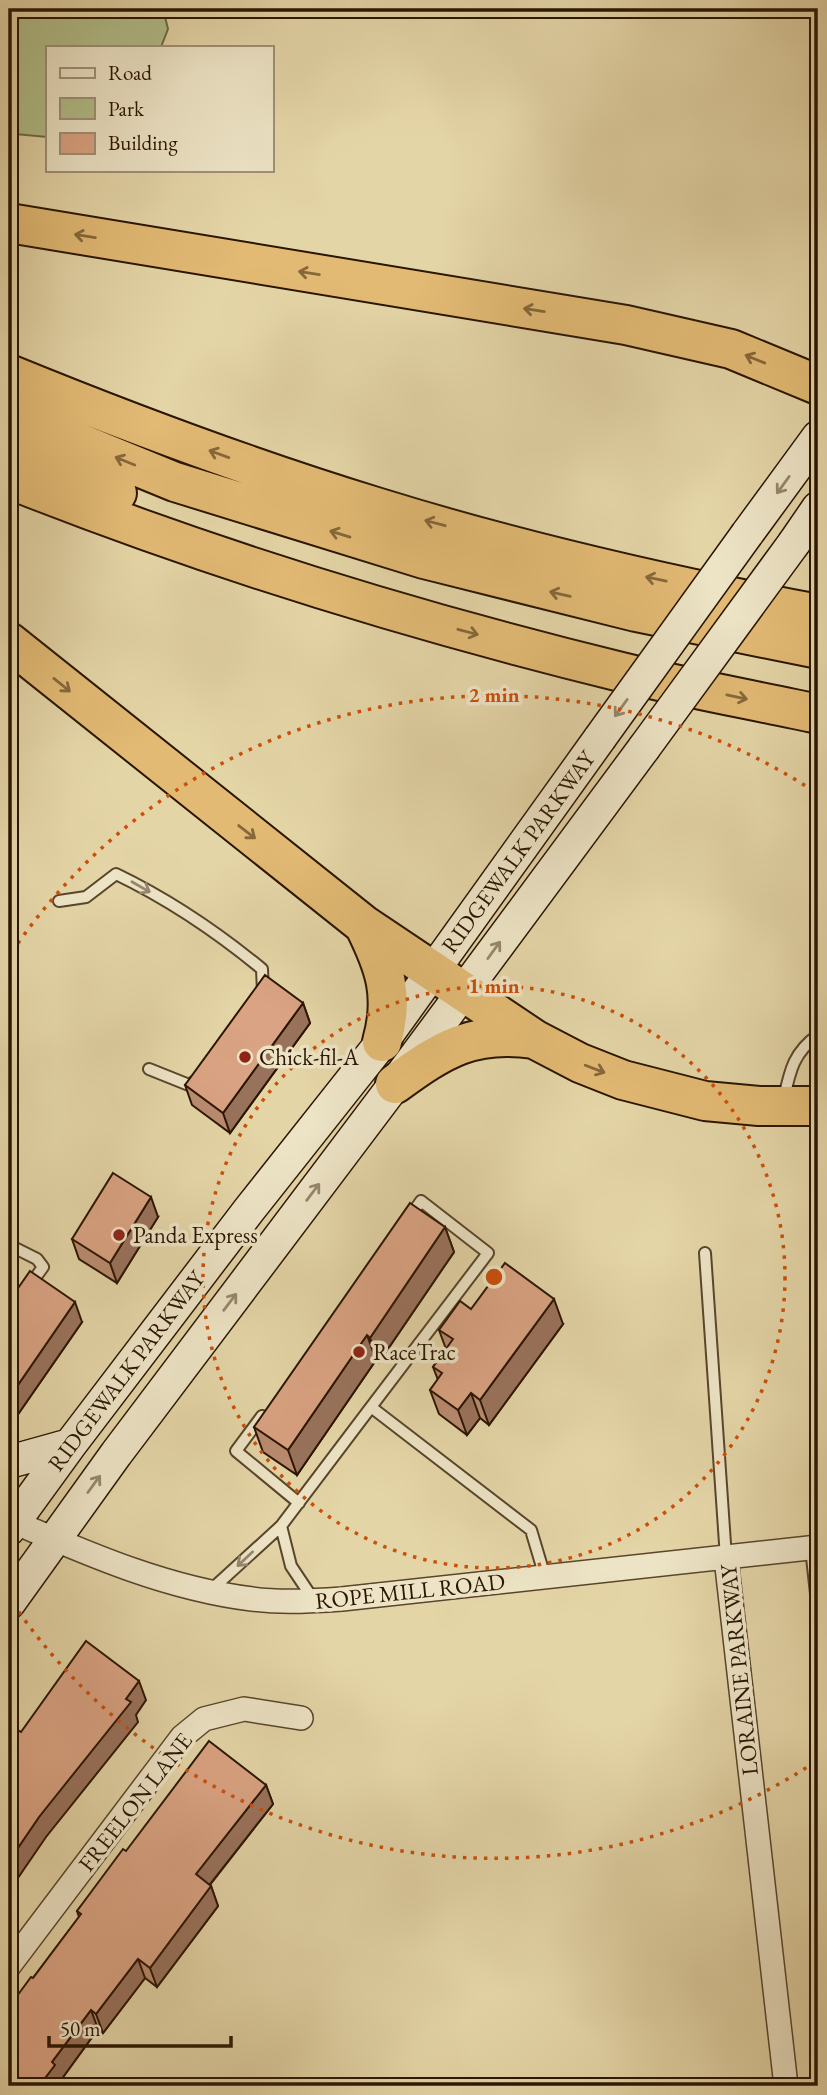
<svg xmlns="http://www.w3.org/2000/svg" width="827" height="2095" font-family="'EB Garamond',serif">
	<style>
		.green { fill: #b1be89; stroke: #6e6a46; stroke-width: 2 }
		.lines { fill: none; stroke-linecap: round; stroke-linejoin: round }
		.lane-casing { stroke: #58452b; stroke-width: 14 }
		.street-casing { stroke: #58452b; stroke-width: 26 }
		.secondary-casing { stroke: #2a1502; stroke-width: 35 }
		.highway-casing { stroke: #2a1502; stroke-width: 42 }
		.lane { stroke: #ede4c6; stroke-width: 10 }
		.street { stroke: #ede4c6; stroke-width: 23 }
		.secondary { stroke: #ede4c6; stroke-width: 32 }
		.highway { stroke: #e2ba74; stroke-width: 38 }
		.secondary-bridge-casing { stroke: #2a1502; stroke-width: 35; stroke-linecap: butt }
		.secondary-bridge { stroke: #ede4c6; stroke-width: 32 }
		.wall { fill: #bb8c71; stroke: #2a1502; stroke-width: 2 }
		.shaded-wall { fill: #99725c; stroke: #2a1502; stroke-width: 2 }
		.building { fill: #daa383; stroke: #2a1502; stroke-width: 2 }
		.oneway { stroke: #86683b }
		.oneway2 { stroke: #95876e }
		.ring { fill: none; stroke: #cc4f0a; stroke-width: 3.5; stroke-dasharray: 3.5 7 }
		.poi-dot { fill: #8f2418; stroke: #ede4c6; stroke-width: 2.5 }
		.labels { text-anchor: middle; stroke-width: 7; stroke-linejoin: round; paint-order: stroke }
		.street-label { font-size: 23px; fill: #2a1502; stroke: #ede4c6 }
		.poi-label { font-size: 23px; fill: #2a1502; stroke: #ede4c6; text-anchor: start }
		.centre { fill: #cc4f0a; stroke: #ede4c6; stroke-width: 3.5 }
		.ring-label { font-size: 21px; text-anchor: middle; font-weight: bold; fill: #cc4f0a; stroke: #ede4c6; stroke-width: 7; stroke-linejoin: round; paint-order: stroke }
	</style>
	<rect width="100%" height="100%" fill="#e4d5a7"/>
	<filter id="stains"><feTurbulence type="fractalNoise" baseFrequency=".00286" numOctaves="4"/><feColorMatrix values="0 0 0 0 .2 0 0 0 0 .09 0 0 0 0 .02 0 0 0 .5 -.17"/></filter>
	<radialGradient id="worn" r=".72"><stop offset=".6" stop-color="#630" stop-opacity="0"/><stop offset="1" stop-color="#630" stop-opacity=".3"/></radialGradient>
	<path class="green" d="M9,9H163L168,29L161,47H47V137L15,134L9,130Z"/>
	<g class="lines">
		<defs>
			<path id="lane" d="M59,901L86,897L116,874C168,899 217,932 262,969L263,992
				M149,1069L189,1085L197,1080
				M784,1098C790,1070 794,1052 818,1035
				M9,1245L37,1259L43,1267L30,1285
				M705,1253L726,1558
				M371,1407L488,1253L421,1201L409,1218
				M262,1416L236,1451L299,1503
				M281,1526L291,1566L313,1599
				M811,1548L818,1612
				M211,1590L281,1526L371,1407L531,1530L545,1577"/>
			<path id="street" d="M14,1522C90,1555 169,1589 252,1599C282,1603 312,1601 342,1599L818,1547
				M726,1558L786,2086
				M9,1966L182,1737L204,1719L244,1709L301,1718"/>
			<path id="secondary" d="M747,534L818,437
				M794,543L818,508
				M9,1462L70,1445
				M9,1529L70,1445L249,1210L382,1042L600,738
				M9,1603L116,1454L395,1084L644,748"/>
			<path id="highway" d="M9,223L626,325L731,349L818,385
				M9,374C129,423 252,469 376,507C521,552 670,586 818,614
				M9,414L175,482L424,559L636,612L818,649
				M9,448L117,493
				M9,479C208,558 413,621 621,672C686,688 753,700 818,714
				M9,642L364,925L534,1039L580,1063L623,1080L705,1101L759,1106H818
				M364,925C385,967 395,996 382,1042
				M395,1084C443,1049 473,1030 534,1039"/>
		</defs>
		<use href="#lane" class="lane-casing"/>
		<use href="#street" class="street-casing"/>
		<use href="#secondary" class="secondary-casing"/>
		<use href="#highway" class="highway-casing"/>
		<use href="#lane" class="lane"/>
		<use href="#street" class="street"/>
		<use href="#secondary" class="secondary"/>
		<use href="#highway" class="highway"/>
		<defs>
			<path id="secondary-bridge" d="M600,738L747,534
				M644,748L794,543"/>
		</defs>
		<use href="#secondary-bridge" class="secondary-bridge-casing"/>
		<use href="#secondary-bridge" class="secondary-bridge"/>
	</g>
	<path class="wall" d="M303,1003L310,1023L230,1133L192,1105L185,1085Z
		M158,1217L117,1283L79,1259L72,1239Z
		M445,1227L454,1252L379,1362L376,1360L297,1475L263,1452L254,1427Z
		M9,1301L82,1322L14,1420L9,1416Z
		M471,1309L563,1324L489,1425L480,1418L467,1435L439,1414L430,1390L438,1380L433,1367L446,1349L439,1330Z
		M266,1785L273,1804L210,1885L211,1886L218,1906L157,1987L145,1978L103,2033L98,2029L61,2080L62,2084L61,2086L33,1978L79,1917L77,1911L126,1851Z"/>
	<path class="shaded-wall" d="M303,1003L310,1023L230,1133L223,1113Z
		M151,1197L158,1217L117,1283L110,1263Z
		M445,1227L454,1252L379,1362L370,1338Z
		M554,1299L563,1324L489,1425L480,1400Z
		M75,1302L82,1322L14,1420L9,1406V1398Z
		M367,1335L376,1360L297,1475L288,1450Z
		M471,1393L480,1418L467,1435L458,1410Z
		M139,1681L146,1700L136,1715L138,1722L46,1837L9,1891V1861L39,1817Z
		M266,1785L273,1804L203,1893L196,1874Z
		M211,1886L218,1906L157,1987L150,1968Z
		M138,1959L145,1978L103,2033L96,2014Z
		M91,2010L98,2029L61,2080L62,2084L61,2086H39L52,2062Z"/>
	<path class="building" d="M265,975L303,1003L223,1113L185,1085Z
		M113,1173L151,1197L110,1263L72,1239Z
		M410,1203L445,1227L370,1338L367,1335L288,1450L254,1427Z
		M505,1263L554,1299L480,1400L471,1393L458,1410L430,1390L442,1373L433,1367L453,1339L439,1330L460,1301L471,1309Z
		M30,1271L75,1302L9,1398V1301Z
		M86,1641L139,1681L126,1699L131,1702L39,1817L9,1861V1739L16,1729L21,1732Z
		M209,1741L266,1785L196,1874L211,1886L150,1968L138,1959L96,2014L91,2010L52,2062L55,2065L39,2086H9V2007L31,1977L33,1978L81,1914L77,1911L123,1849L126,1851Z"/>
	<defs><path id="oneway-shaft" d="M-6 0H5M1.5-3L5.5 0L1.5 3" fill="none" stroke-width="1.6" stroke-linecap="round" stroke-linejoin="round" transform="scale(1.75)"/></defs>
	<g class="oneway">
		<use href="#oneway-shaft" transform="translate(85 236) rotate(-171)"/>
		<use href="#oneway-shaft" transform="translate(309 273) rotate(-171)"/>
		<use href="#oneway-shaft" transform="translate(534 310) rotate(-171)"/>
		<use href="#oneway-shaft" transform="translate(755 359) rotate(-158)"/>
		<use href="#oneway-shaft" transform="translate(219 454) rotate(-160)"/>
		<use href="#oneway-shaft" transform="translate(125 461) rotate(-158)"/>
		<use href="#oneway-shaft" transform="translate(435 523) rotate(-165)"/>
		<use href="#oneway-shaft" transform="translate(340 534) rotate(-163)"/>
		<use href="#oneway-shaft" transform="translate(656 579) rotate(-168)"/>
		<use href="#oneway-shaft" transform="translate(560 594) rotate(-167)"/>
		<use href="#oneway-shaft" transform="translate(468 632) rotate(15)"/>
		<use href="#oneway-shaft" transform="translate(62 685) rotate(39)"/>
		<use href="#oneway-shaft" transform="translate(737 697) rotate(12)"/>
		<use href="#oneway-shaft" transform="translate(247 832) rotate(38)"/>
		<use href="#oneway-shaft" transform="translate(595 1069) rotate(21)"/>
	</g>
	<g class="oneway2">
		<use href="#oneway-shaft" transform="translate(783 485) rotate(126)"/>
		<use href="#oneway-shaft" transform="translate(621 708) rotate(126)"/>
		<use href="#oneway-shaft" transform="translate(141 887) rotate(30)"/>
		<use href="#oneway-shaft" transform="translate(494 950) rotate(-54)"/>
		<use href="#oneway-shaft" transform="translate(313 1192) rotate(-53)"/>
		<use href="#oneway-shaft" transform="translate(230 1302) rotate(-53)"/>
		<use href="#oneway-shaft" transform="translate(94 1484) rotate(-54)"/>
		<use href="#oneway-shaft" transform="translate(245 1559) rotate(137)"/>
	</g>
	<g class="ring">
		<circle cx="494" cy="1277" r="291"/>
		<path d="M815 1762A582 582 0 0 1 12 1602M12 952A582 582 0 0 1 815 792"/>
	</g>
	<g class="poi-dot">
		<circle cx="245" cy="1057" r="7"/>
		<circle cx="119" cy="1235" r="7"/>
		<circle cx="359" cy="1352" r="7"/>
	</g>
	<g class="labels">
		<g class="street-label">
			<text transform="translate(518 852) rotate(-54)" y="8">RIDGEWALK PARKWAY</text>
			<text transform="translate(126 1371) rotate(-53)" y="8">RIDGEWALK PARKWAY</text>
			<text transform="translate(410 1591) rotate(-6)" y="8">ROPE MILL ROAD</text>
			<text transform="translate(739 1670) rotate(-96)" y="8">LORAINE PARKWAY</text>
			<text transform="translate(135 1802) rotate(-52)" y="8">FREELON LANE</text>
		</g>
		<g class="poi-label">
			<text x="259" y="1065">Chick-fil-A</text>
			<text x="133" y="1243">Panda Express</text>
			<text x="373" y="1360">RaceTrac</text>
		</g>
	</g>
	<circle cx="494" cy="1277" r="10" class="centre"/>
	<g class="ring-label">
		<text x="494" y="702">2 min</text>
		<text x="494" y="993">1 min</text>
	</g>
	<rect width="827" height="2095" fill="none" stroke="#e4d5a7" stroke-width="35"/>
	<rect x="10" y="10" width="806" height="2074" fill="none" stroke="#2a1502" stroke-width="3.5"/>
	<rect x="18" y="18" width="792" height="2060" fill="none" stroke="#2a1502" stroke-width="2"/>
	<rect x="46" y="46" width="228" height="126" fill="#ede4c6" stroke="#9f9178" stroke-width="2"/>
	<rect x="60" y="68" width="35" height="10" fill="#ede4c6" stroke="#9f9178" stroke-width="2"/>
	<text x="108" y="80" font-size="21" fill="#2a1502">Road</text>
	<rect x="60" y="98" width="35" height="21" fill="#b1be89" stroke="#9f9178" stroke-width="2"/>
	<text x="108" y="116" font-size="21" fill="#2a1502">Park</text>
	<rect x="60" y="133" width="35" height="21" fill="#daa383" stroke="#9f9178" stroke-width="2"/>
	<text x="108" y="150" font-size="21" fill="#2a1502">Building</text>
	<path d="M49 2036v10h182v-10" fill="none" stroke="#2a1502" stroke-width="3.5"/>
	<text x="60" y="2036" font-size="21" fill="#2a1502" stroke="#ede4c6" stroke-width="5" paint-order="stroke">50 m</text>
	<rect width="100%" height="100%" filter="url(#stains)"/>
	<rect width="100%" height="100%" fill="url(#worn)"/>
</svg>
